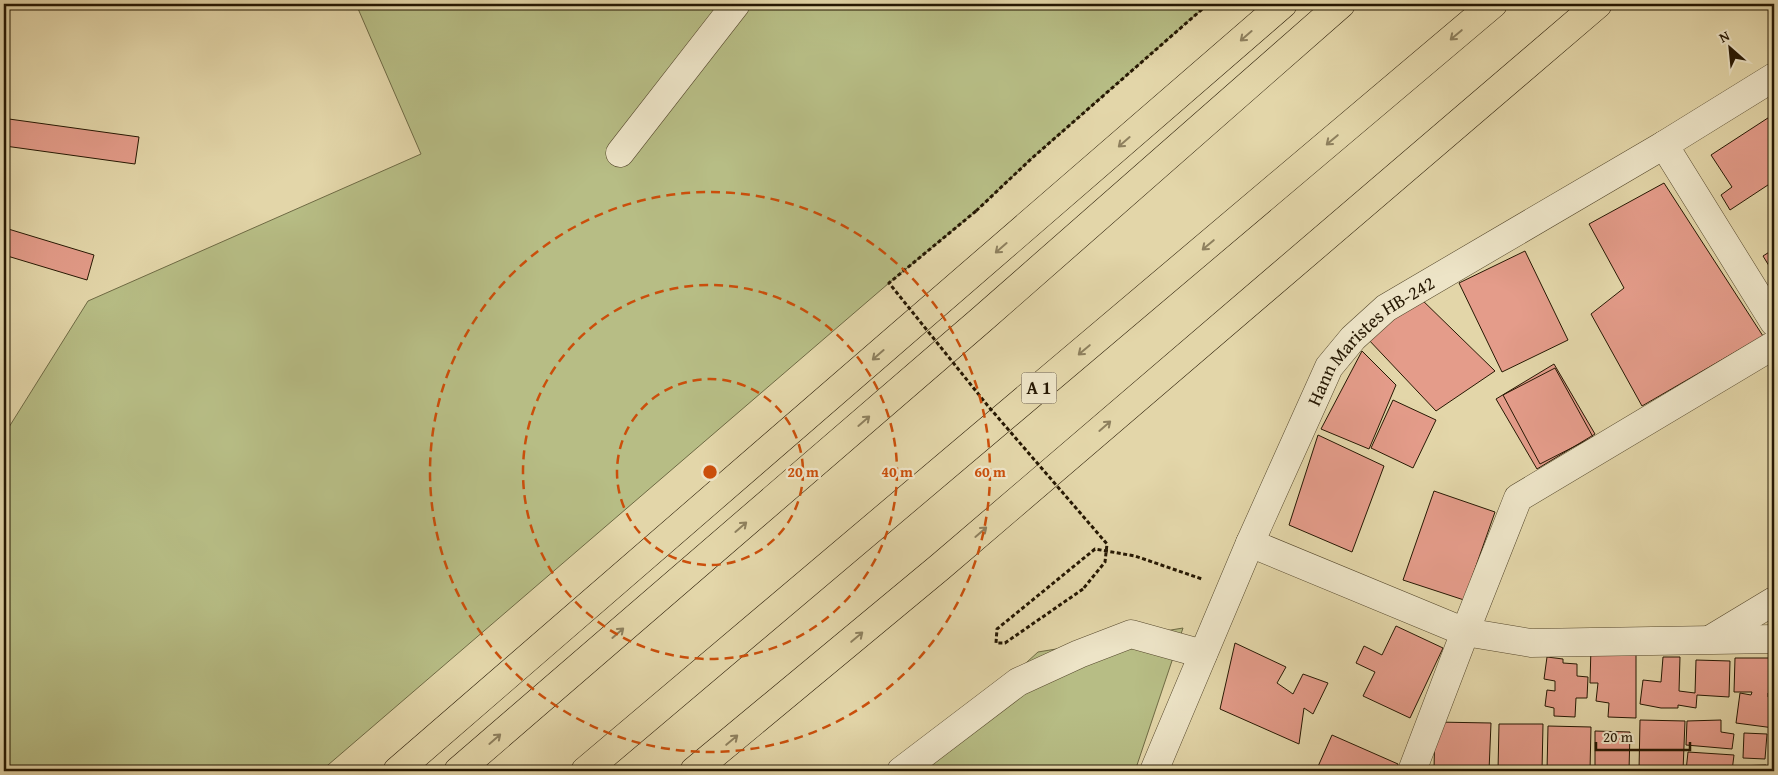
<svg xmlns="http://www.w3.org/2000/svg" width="1778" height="775" font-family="'Gentium Book Plus',serif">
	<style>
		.green { fill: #b7bd85; stroke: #6e6a44 }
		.building { fill: #e49c8a; stroke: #261803 }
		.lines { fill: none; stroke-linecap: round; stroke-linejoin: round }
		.minor-casing { stroke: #55482c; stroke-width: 29 }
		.highway-casing { stroke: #261803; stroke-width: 29 }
		.path { stroke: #261803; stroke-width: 3; stroke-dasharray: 4 2.5; stroke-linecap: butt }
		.minor { stroke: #ede4c7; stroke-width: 28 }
		.highway { stroke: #e3d6a9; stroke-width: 28 }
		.path-bridge { stroke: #261803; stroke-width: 3; stroke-dasharray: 4 2.5; stroke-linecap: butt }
		.oneway { stroke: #8e805e }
		.ring { fill: none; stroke: #cb4f0b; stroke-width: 2.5; stroke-dasharray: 9 6 }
		.labels { text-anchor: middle; stroke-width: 4.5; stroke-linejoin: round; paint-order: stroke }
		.shield { fill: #ede4c7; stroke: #62553e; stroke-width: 1 }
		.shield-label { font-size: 18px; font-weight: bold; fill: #261803 }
		.street-label { font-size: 19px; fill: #261803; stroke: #ede4c7 }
		.centre { fill: #cb4f0b; stroke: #ede4c7; stroke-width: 2.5 }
		.ring-label { font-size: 15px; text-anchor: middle; font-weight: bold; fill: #cb4f0b; stroke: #ede4c7; stroke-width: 4.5; stroke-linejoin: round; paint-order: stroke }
	</style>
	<rect width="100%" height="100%" fill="#e3d6a9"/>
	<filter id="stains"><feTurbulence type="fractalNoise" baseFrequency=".004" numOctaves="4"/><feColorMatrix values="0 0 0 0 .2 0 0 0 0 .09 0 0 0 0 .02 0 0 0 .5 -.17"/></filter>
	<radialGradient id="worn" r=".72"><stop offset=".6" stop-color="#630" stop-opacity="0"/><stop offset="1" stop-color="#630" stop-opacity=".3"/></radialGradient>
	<path class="green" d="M356,4H1208L1031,159L976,211L889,283L321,771H4V435L88,301L421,154Z
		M1183,628L1135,771H907L1038,652Z"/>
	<path class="building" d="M1774,114V181L1730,210L1721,195L1732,187L1711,155Z
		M9,119L139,137L135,164L5,146Z
		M1664,183L1763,336L1642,406L1591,314L1624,288L1589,224Z
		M5,228L94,255L87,280L4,255Z
		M1774,249V274L1763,256Z
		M1525,251L1568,340L1502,372L1459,283Z
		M1417,295L1495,371L1436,411L1367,338Z
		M1362,351L1396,385L1369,449L1321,429Z
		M1554,364L1595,434L1537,469L1496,399Z
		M1555,368L1593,437L1540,464L1503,395Z
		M1393,400L1436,420L1413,468L1371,448Z
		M1318,435L1384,466L1352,552L1289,525Z
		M1434,491L1495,512L1464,600L1403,580Z
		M1396,626L1443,648L1410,718L1363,696L1375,672L1356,663L1364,646L1382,655Z
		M1235,643L1286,667L1277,683L1293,694L1303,674L1328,683L1313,714L1304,708L1299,744L1220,709Z
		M1591,647L1636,648V718L1608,717L1609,703L1596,701L1598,683H1590Z
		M1547,657L1563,659V663L1577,664V676L1588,677L1587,698H1576L1575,717L1554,716V708L1545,706L1547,690L1555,691V681L1544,679Z
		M1663,657H1680L1679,691L1695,693L1696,660L1730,661L1729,697L1697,695L1696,708L1678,705V708H1661L1640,704L1643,680L1661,682Z
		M1735,658H1774L1773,693H1768V697L1774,698V728L1736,723L1740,693L1751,695L1752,692H1734Z
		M1640,720L1685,721L1683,771H1639Z
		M1721,720V732L1734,734L1732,749L1686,745L1687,721Z
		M1435,722L1491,723L1489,771H1434Z
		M1499,724H1543L1542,771H1498Z
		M1548,726L1591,727L1590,771H1547Z
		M1595,731L1630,732L1629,771H1595Z
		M1744,733L1767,734L1765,759L1743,758Z
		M1332,735L1398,764L1395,771H1316Z
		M1688,752L1734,755L1732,771H1686Z
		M1766,765V771H1734L1736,766Z"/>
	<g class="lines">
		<defs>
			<g id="minor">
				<path d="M1664,145L1774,322"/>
				<path d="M620,153L736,4"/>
				<path d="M1250,543L1465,632L1531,643L1774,639"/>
				<path d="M1711,639L1774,601"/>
				<path d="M901,771L1018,682L1079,654L1131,634L1203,654"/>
				<path id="s1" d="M1154,771L1250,543L1329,367L1353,338L1386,308L1664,145L1774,77"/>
				<path d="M1412,771L1465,632L1518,498L1774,345"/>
			</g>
			<path id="highway" d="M397,771L1283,4
				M458,771L981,320L1341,4
				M585,771L1493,4
				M694,771L940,567L1598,4"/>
		</defs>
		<use href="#minor" class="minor-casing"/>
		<use href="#highway" class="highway-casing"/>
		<path class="path" d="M976,211L1031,159L1208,4
			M1083,589L1005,643H996L997,629L1095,549L1135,556L1202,579"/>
		<use href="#minor" class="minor"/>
		<use href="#highway" class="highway"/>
		<path class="path-bridge" d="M976,211L889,283L988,406L1107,544L1105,562L1083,589"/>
	</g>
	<defs><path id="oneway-shaft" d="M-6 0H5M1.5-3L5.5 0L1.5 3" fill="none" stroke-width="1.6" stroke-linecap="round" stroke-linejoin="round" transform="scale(1.25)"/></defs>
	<g class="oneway">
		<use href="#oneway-shaft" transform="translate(1456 35) rotate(140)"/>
		<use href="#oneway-shaft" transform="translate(1246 36) rotate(139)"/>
		<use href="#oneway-shaft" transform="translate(1332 140) rotate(140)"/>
		<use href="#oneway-shaft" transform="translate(1124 142) rotate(139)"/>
		<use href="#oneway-shaft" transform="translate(1208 245) rotate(140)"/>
		<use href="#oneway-shaft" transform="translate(1001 248) rotate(139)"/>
		<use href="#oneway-shaft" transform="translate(1084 350) rotate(140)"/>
		<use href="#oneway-shaft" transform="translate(878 355) rotate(139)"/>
		<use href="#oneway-shaft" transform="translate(864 421) rotate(-41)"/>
		<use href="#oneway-shaft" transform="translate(1105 426) rotate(-41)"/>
		<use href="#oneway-shaft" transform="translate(741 527) rotate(-41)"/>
		<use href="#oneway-shaft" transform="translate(981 532) rotate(-41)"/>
		<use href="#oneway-shaft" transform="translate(618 633) rotate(-41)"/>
		<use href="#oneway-shaft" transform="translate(857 637) rotate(-40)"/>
		<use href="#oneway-shaft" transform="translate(495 739) rotate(-41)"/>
		<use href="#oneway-shaft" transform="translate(732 740) rotate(-40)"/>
	</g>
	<g class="ring">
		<circle cx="710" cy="472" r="93"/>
		<circle cx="710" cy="472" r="187"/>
		<circle cx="710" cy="472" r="280"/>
	</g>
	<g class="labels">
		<rect class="shield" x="1021.5" y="372.5" width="35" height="31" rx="4"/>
		<g class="shield-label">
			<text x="1039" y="394">A 1</text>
		</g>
		<g class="street-label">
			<text dy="7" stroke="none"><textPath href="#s1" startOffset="488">Hann Maristes HB-242</textPath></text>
		</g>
	</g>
	<circle cx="710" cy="472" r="8" class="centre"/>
	<g class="ring-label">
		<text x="803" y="477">20 m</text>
		<text x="897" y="477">40 m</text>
		<text x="990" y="477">60 m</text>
	</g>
	<rect width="1778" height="775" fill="none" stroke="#e3d6a9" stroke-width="20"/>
	<rect x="5" y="5" width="1768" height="765" fill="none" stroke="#261803" stroke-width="2.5"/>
	<rect x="10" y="10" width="1758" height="755" fill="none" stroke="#261803"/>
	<g transform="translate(1730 48) rotate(333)" stroke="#ede4c7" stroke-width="4" paint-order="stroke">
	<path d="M0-4L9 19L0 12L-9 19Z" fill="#261803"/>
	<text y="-8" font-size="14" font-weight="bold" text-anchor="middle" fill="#261803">N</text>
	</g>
	<path d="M1596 742v8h94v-8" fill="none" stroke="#261803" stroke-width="2.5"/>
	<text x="1603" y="742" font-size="15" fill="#261803" stroke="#ede4c7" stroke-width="4" paint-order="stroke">20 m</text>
	<rect width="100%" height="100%" filter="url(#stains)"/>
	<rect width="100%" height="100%" fill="url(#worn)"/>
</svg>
